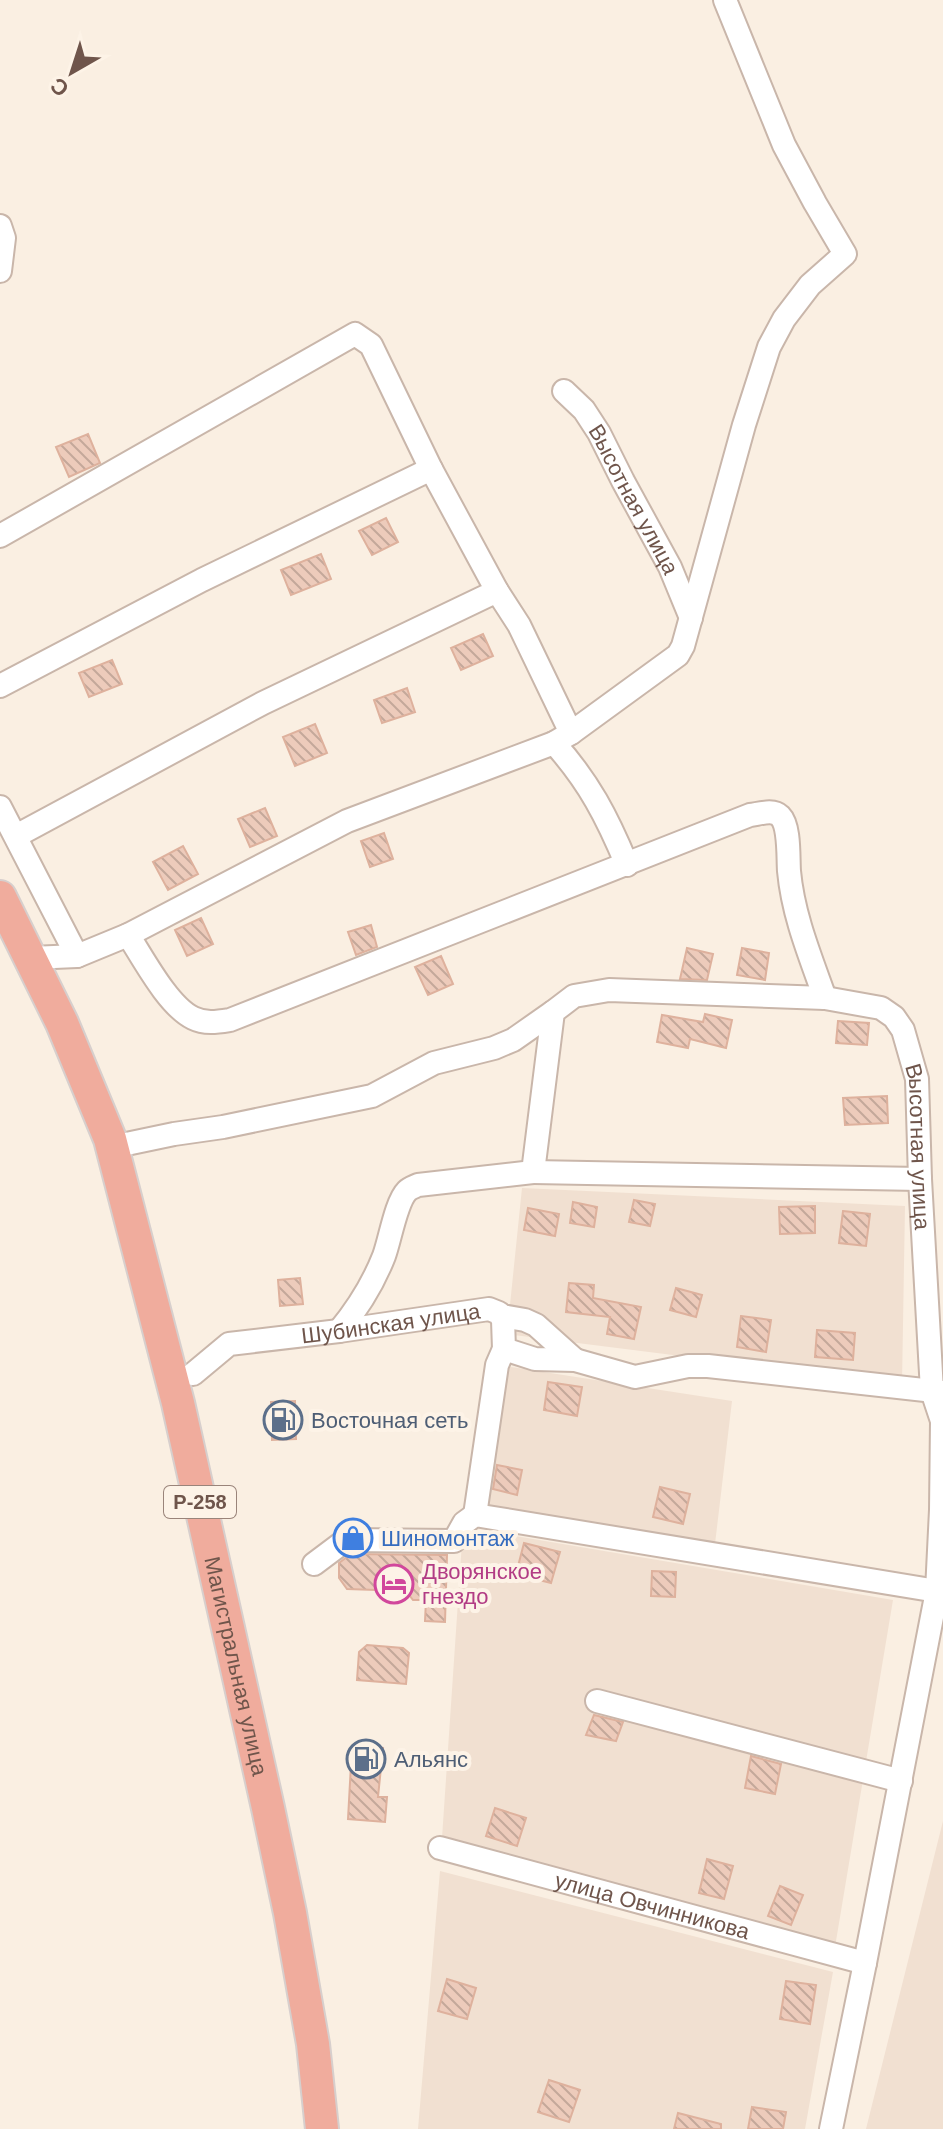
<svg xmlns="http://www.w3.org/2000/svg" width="943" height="2129" font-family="Arial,sans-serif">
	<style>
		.residential { fill: #f1e0d1 }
		.building { fill: url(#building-back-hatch); stroke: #deb19d; stroke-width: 2 }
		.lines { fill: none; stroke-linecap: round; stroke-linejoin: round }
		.minor-casing { stroke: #c9b6aa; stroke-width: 26 }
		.highway-casing { stroke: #d7cfcd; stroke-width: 36 }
		.minor { stroke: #fff; stroke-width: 22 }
		.highway { stroke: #f0ac9d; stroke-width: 32 }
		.labels { text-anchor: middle; stroke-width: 8; stroke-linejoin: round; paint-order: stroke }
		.shield { fill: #fdf3e7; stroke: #9a847a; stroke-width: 2 }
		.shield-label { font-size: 20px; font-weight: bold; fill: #6f554b }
		.street-label { font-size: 22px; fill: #6f554b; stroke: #fdf3e7 }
		.service-label { font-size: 22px; fill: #4e5e75; stroke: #fdf3e7; text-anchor: start }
		.shop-label { font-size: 22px; fill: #366cbe; stroke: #fdf3e7; text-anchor: start }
		.hotel-label { font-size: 22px; fill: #b23c85; stroke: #fdf3e7; text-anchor: start }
	</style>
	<defs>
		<pattern id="building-back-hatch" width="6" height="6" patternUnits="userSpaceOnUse" patternTransform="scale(2)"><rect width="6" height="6" fill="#edcbbb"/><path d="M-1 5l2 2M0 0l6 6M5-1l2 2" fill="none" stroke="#c4a89a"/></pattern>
	</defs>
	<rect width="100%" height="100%" fill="#faefe2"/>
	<path class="residential" d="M522,1188L905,1206L902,1384L507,1334Z
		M499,1365L732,1401L715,1544L481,1505Z
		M463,1527L893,1600L835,1947L442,1838Z
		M943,1821V2129H866Z
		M440,1871L833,1972L805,2129H418Z"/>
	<path class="building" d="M88,434L100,463L69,477L56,447Z
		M386,518L398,542L372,555L359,531Z
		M321,554L331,579L291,595L281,570Z
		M483,634L493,656L461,670L451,648Z
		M112,660L122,684L89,697L79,673Z
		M407,688L415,712L382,723L374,700Z
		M315,724L327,753L295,766L283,737Z
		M265,808L277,836L250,847L238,819Z
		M384,833L393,859L370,867L361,841Z
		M183,846L198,874L168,890L153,862Z
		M201,918L213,944L187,956L175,930Z
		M371,925L377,947L356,955L348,932Z
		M687,948L713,954L707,980L680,979Z
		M742,948L769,953L765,980L737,975Z
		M441,956L453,984L428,995L415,967Z
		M705,1014L732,1020L726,1048L690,1039L688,1048L657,1042L662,1015L703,1022Z
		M838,1021L869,1023L867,1045L836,1043Z
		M887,1096L888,1123L845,1125L843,1098Z
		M634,1200L655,1204L650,1226L629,1222Z
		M573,1202L597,1207L594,1227L570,1223Z
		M815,1206V1233L780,1234L779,1207Z
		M528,1208L559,1214L555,1236L524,1230Z
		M843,1211L870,1214L866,1246L839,1243Z
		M300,1278L303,1304L280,1306L278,1280Z
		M569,1283L594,1285L593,1298L641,1307L634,1339L607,1334L610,1317L566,1312Z
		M676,1288L702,1295L696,1317L670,1310Z
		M741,1316L771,1320L766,1352L737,1347Z
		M817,1330L855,1333L853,1360L815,1357Z
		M548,1382L582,1387L577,1416L544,1410Z
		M295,1401L296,1439L272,1440L271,1402Z
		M497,1465L522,1470L517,1495L493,1489Z
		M660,1487L690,1494L683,1524L653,1517Z
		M524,1543L560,1552L551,1583L516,1574Z
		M351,1554L447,1555L445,1622L425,1621L426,1600H413L406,1591L347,1589L339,1578V1563Z
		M652,1571L676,1572L675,1597L651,1596Z
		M367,1645L403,1648L409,1653L406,1684L357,1680L359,1652Z
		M594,1715L623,1722L616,1741L586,1735Z
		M352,1746L383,1748L378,1797H387L385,1822L348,1819Z
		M751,1756L781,1764L775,1794L745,1788Z
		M495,1808L526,1818L517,1846L486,1836Z
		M707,1859L733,1866L724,1899L699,1893Z
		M780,1886L803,1895L791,1925L768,1916Z
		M447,1979L476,1988L467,2019L438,2011Z
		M786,1981L816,1985L810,2024L780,2019Z
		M549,2080L580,2090L569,2122L538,2112Z
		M752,2107L786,2112L783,2129H748Z
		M678,2113L721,2124V2129H674Z"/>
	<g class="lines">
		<defs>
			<g id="minor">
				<path d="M0,226L4,238L0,271"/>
				<path id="s1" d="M564,391L584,410L599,433L623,481L670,567L691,618"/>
				<path d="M0,536L355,334L371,345L431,469"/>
				<path d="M497,591L519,625L571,733"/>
				<path d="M0,686L202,580L431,469L497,591L263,703L16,836"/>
				<path d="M554,743C589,782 607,817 627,865"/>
				<path d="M0,807L77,956"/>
				<path d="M128,935C143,958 168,1006 193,1018C205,1024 217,1022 230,1020L750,815C759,814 773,809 780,816C790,826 788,857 789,871C793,915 810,956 825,998"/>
				<path d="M31,958L77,956L128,935L347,821L554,743L571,733L678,655L683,646L744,425L769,347L784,319L810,285L845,254L815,203L784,145L725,0"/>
				<path d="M112,1147L174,1134L223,1127L372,1096L434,1063L494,1048L513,1040L553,1012"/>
				<path d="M533,1172L920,1179"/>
				<path d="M502,1316L525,1320L536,1325L575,1360"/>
				<path id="s2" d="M339,1331C358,1308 373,1284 384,1256C390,1240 396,1202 407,1191C410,1188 414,1187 418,1185L533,1172L553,1012L574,996L609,990L825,998L881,1008L894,1017L903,1030L917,1079L920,1179L932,1391L942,1421L941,1510L937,1591L865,1963L831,2129"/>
				<path id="s3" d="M193,1374L229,1344L339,1331L489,1309L499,1313L503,1320L504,1349L535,1359L575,1360L635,1377L688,1366H708L943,1392"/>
				<path d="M475,1515L497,1365L504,1349"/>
				<path d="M314,1564L346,1540L454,1541L464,1523L475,1515L937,1591"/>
				<path d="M597,1701L901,1781"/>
				<path id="s4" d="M440,1848L865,1963"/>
			</g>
			<g id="highway">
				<path id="s5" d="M0,897L62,1023L110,1139L178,1403L268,1808L290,1913L313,2044L322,2129"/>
			</g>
		</defs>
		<use href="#minor" class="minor-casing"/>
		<use href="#highway" class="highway-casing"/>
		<use href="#minor" class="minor"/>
		<use href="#highway" class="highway"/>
	</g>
	<defs>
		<symbol id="fuel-ring" viewBox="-11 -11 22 22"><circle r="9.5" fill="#fdf3e7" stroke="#5c6f8a" stroke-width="1.5"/><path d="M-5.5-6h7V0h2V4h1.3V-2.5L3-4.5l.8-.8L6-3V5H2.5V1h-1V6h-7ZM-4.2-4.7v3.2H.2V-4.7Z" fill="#5c6f8a"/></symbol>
		<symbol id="shop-ring" viewBox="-11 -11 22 22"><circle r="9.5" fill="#fdf3e7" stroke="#3f7fe0" stroke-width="1.5"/><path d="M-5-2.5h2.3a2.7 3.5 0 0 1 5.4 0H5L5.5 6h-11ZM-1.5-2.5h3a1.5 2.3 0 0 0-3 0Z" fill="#3f7fe0"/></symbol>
		<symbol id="hotel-ring" viewBox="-11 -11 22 22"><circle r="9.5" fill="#fdf3e7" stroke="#d1479c" stroke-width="1.5"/><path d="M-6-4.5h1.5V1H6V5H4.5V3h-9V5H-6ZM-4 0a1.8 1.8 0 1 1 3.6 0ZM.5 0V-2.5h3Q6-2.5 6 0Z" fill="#d1479c"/></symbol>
	</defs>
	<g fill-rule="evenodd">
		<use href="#fuel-ring" x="261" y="1398" width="44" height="44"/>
		<use href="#shop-ring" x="331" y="1516" width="44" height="44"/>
		<use href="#hotel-ring" x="372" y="1562" width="44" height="44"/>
		<use href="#fuel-ring" x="344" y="1737" width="44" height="44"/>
	</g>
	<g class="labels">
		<rect class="shield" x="164" y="1486" width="72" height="32" rx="6"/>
		<g class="shield-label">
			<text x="200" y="1509">Р-258</text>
		</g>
		<g class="street-label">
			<text dy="8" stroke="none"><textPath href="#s1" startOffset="130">Высотная улица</textPath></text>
			<text dy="8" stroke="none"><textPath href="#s2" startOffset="932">Высотная улица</textPath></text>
			<text dy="8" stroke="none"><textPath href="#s3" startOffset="210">Шубинская улица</textPath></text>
			<text dy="8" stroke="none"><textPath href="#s5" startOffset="808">Магистральная улица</textPath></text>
			<text dy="8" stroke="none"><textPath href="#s4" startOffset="220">улица Овчинникова</textPath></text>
		</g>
		<g class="service-label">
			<text x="311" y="1428">Восточная сеть</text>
			<text x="394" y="1767">Альянс</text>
		</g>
		<g class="shop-label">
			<text x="381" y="1546">Шиномонтаж</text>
		</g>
		<g class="hotel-label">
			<text x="422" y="1579">Дворянское<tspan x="422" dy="25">гнездо</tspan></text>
		</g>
	</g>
	<g transform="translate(72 72) rotate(219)" stroke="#fdf3e7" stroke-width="6" paint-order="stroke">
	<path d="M0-6L14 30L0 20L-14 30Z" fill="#6f554b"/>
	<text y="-12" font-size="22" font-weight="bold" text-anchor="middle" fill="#6f554b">С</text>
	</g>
</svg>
